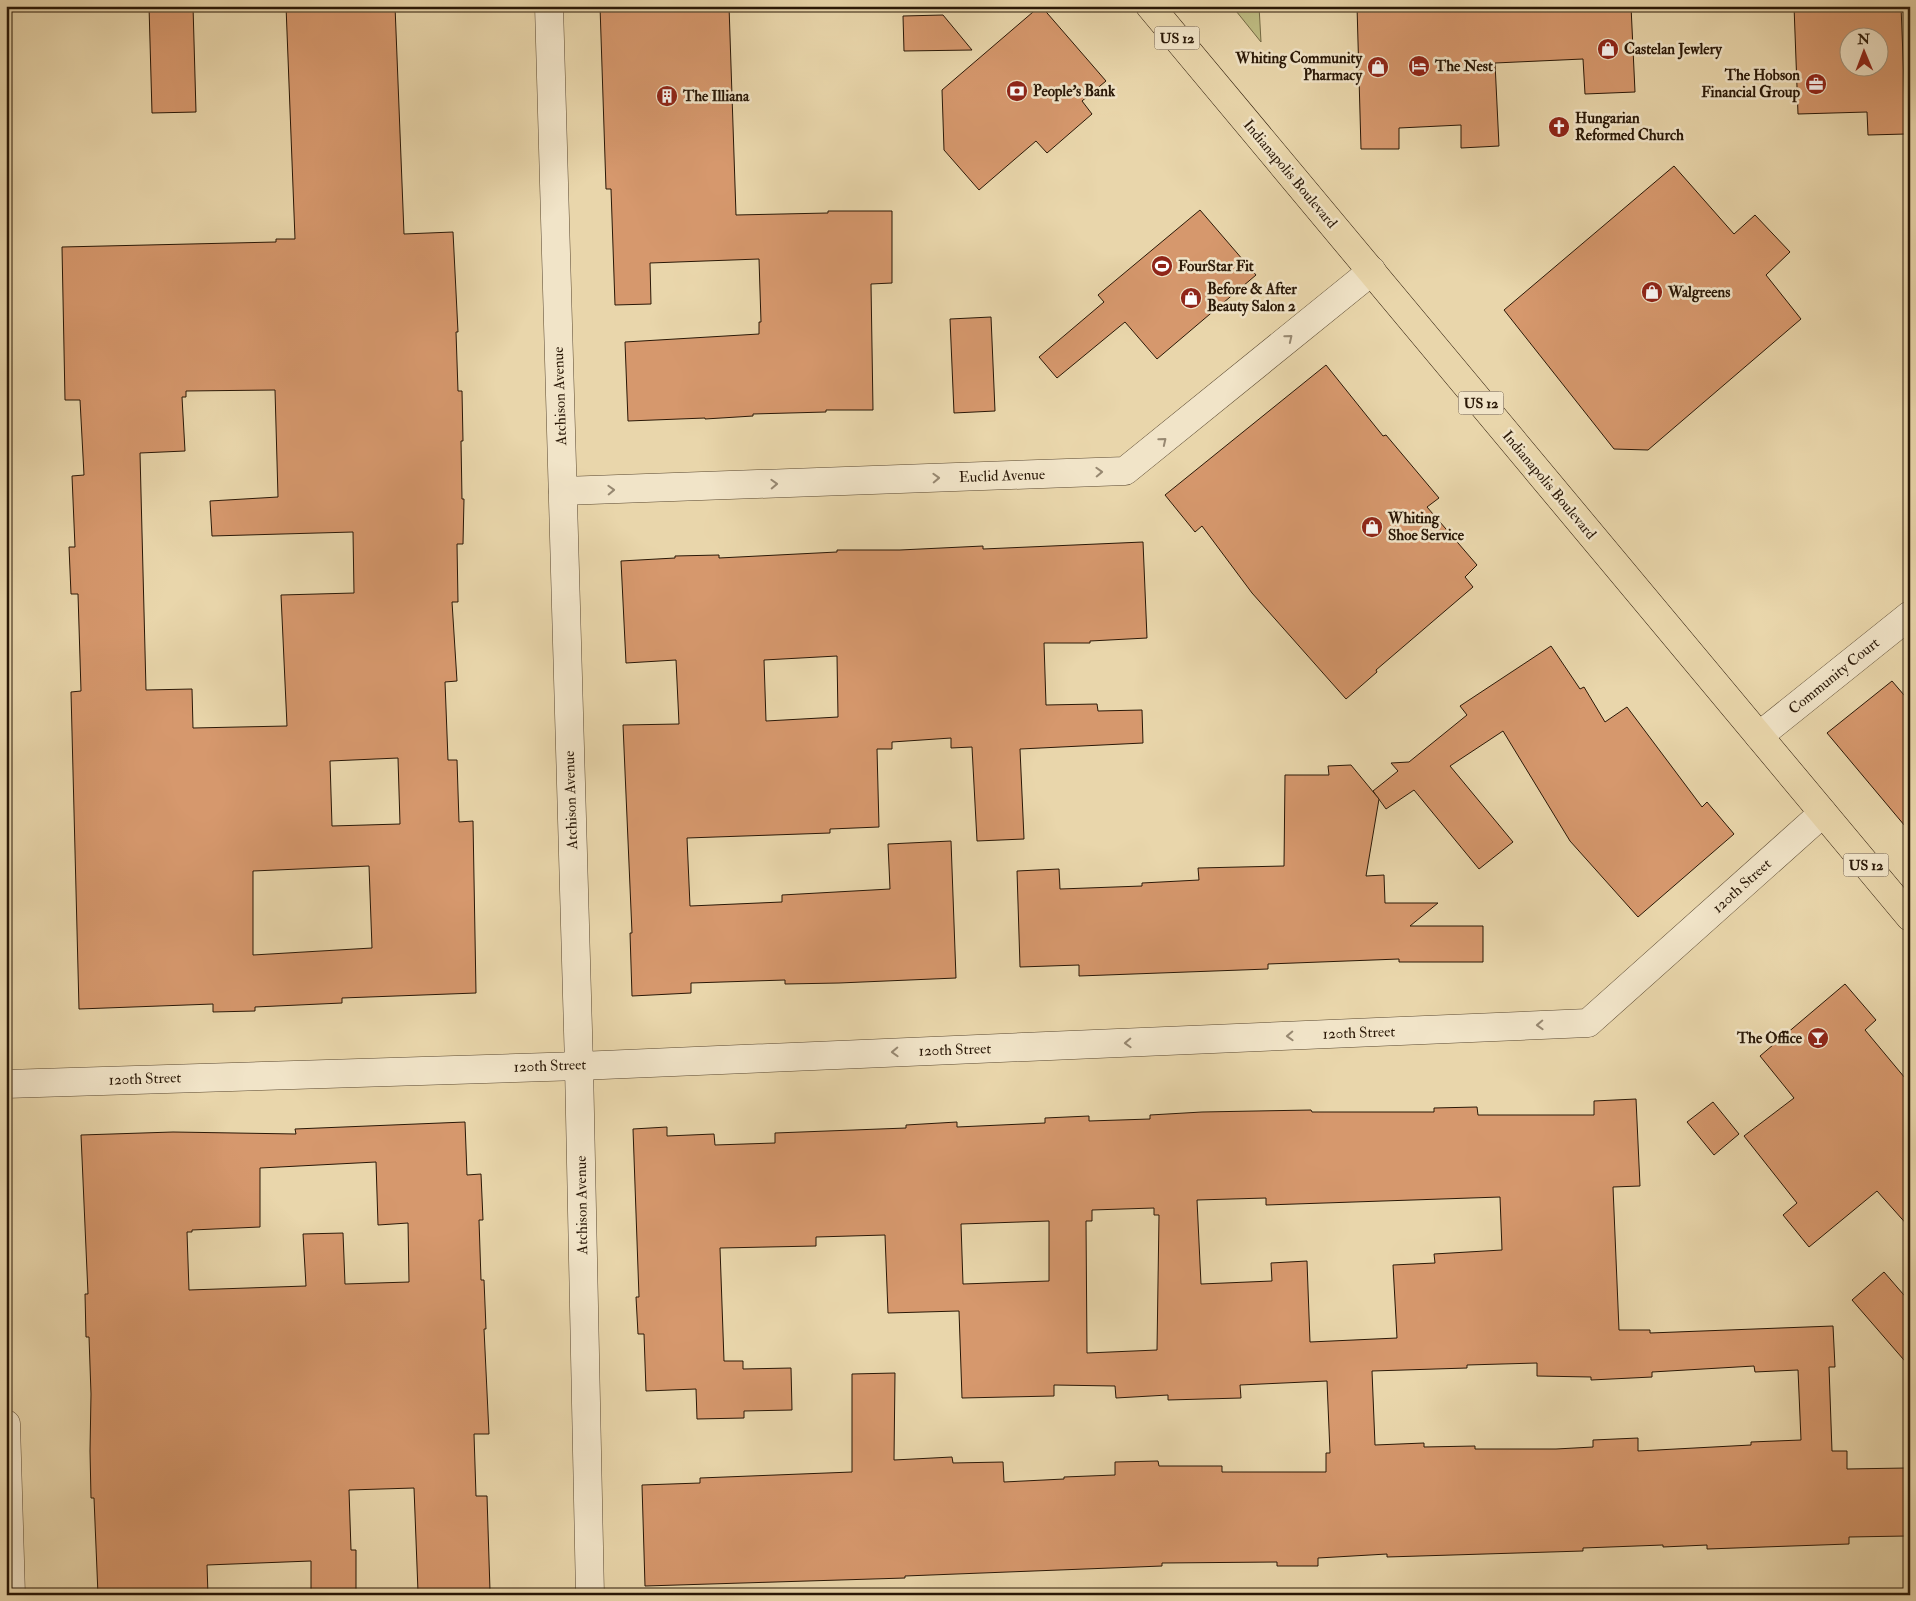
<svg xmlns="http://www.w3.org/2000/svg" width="1916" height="1601" viewBox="0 0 1916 1601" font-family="'IM FELL Double Pica',serif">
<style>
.green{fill:#bebc83;stroke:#746a45}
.building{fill:#d6986d;stroke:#2a1807;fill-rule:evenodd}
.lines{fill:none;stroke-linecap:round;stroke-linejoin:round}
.minor-casing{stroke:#5a4830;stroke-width:29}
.primary-casing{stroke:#2a1807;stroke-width:29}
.minor{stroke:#f1e4c8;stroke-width:28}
.primary{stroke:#e9d6ab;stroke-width:28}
.oneway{stroke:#978871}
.labels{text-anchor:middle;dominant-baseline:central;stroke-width:5;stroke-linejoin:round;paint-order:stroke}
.shield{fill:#f1e4c8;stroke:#665541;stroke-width:1}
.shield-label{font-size:14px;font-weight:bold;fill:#2a1807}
.poi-label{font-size:15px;font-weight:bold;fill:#2a1807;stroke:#f1e4c8;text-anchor:start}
.street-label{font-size:15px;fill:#2a1807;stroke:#f1e4c8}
</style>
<rect width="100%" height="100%" fill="#e9d6ab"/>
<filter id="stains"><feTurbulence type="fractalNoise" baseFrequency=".004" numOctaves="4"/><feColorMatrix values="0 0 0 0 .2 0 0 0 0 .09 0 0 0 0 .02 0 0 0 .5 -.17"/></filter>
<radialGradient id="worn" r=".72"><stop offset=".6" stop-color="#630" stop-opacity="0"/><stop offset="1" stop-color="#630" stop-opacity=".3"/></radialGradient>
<path class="green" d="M1232 6H1259L1261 42Z"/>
<g class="building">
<path d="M149 6H193L196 112 152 113Z"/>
<path d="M286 6H395L404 234 453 232 458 332H456L458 391H462L463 441H461L462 499H464L463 544H457L458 602H452L457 681 445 682 448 760H457L459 822 473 821 476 993 342 998V1003L255 1007V1011L213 1012V1004L79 1009 71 692 81 691 78 594H71L69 547H75L72 476 84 475 80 400H65L62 247 276 242V239H295ZM275 390 278 497 210 501 212 536 353 532 354 593 281 595 287 726 193 728 192 689 146 690 140 453 185 451 182 397H186V391ZM398 758 400 824 332 826 330 761ZM369 866 372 948 253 955V871Z"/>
<path d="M600 6H729L736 215 828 213V211H892V283L871 284 873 410H826V412L753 414V416L705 419V418L628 421 625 342 759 334V322H761L759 259 650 263 651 304 615 305 611 189H606Z"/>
<path d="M1040 6H1041L1106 81 1082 101 1092 114 1047 153 1036 141 979 190 944 150 942 90Z"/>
<path d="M1357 6H1631L1635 92 1585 94 1583 59 1495 63 1499 146 1461 148V125L1399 128V149H1361Z"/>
<path d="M1794 6H1901L1906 134 1868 135 1867 112 1798 114ZM1848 38H1878V68H1848Z"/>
<path d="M943 15 972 50 904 51 903 16Z"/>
<path d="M1674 166 1734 234 1755 215 1790 252 1766 275 1801 319 1648 450 1614 449 1504 310Z"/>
<path d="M1200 210 1256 275 1157 359 1125 322 1057 378 1039 357 1104 302 1098 295Z"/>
<path d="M991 317 995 411 954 413 950 319Z"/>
<path d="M1326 365 1383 436 1386 435 1439 498 1427 507 1477 565 1465 577 1473 587 1376 670 1377 672 1346 699 1252 593 1202 526 1195 532 1165 495Z"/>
<path d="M1143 542 1147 638 1090 641V643H1044L1046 705 1097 704 1098 711 1142 710 1143 743 1020 749 1024 839 977 841 972 747 951 748V738L892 742V749H877L879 827 830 829V833L687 838 690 906 782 902V895L890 889 888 844 951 841 956 978 839 983 785 984V980L691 983V993L632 996 630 933H632L623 725 679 724 676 660 626 663 621 561 675 558V556L719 555V558L837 552V550H900L983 546V549ZM837 656 838 717 766 721 764 660Z"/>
<path d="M1551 646 1580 689 1584 687 1605 722 1627 707 1702 807 1707 802 1734 834 1638 917 1570 841 1503 731 1450 766 1513 842 1479 869 1414 790 1386 809 1373 791 1398 771 1391 763 1409 762 1467 715 1460 706Z"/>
<path d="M1892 681 1910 702V832L1827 733Z"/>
<path d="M1351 765 1379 799 1366 876 1384 875 1385 903H1438L1410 926H1483V962H1399V959L1268 964V969L1079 976V965L1020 967 1017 871 1059 869 1060 889 1142 886V883L1199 880 1198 868 1284 866 1285 775H1329L1328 766Z"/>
<path d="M1845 984 1876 1020 1865 1030 1910 1084V1228L1877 1191 1809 1247 1783 1215 1797 1203 1744 1136 1794 1098 1760 1056Z"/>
<path d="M1636 1099 1640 1186 1613 1187 1619 1330H1650V1333L1833 1326 1835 1367H1829L1832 1451H1847V1469L1906 1468 1907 1536 1849 1537V1544L1707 1549V1545L1663 1547V1545L1583 1548V1551L1387 1557V1554L1318 1558V1566H1277V1562L1162 1563V1566L905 1576V1578L645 1586 642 1485 700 1483V1478L852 1472V1374L895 1373 894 1460 952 1457 953 1463 1003 1462 1004 1482 1064 1479V1477L1115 1475V1462L1158 1461 1159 1466H1222V1472H1326V1453H1330L1327 1381 1240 1385 1241 1398 1168 1400V1395L1116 1398 1115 1386 1054 1385V1396L962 1398 959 1311 888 1313 885 1235 816 1237V1246L720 1248 724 1361H743V1369L791 1368 792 1410 744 1411V1418L697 1419 696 1389 646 1391 644 1334H638L636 1297H639L633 1129 667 1127V1136L714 1134 715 1145 775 1143V1133L906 1128V1125L957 1122V1127L1045 1123V1118L1089 1116V1121L1150 1119V1115L1202 1112 1311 1110 1312 1112H1434V1108L1477 1107 1478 1115H1594V1101ZM1500 1197 1502 1250 1434 1254 1435 1263 1393 1265 1397 1338 1310 1342 1307 1261 1271 1263 1272 1281 1201 1284 1197 1200 1266 1198V1205ZM1154 1208V1215H1159L1157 1350 1087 1353 1086 1221H1092V1210ZM1049 1221V1281L963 1284 961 1224ZM1537 1363V1376L1591 1377V1380L1652 1377V1372L1754 1366 1755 1372 1798 1370 1801 1440 1751 1442V1445L1638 1451V1438L1593 1440V1447L1556 1449H1475V1446L1424 1447V1443L1375 1445 1372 1371 1467 1368V1365Z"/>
<path d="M1713 1102 1739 1134 1714 1155 1687 1122Z"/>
<path d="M465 1122 467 1175 481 1174 483 1220H479L481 1280H484L486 1329H484L489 1434H474L476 1496H487L490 1591 418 1592 414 1488 349 1490 351 1550H356V1595H311V1561L207 1565 208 1595H98L94 1498H91L90 1451 91 1394 89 1337H86L85 1294H88L81 1135 173 1132 296 1134 295 1129ZM376 1162 378 1225 408 1223 409 1282 345 1284 343 1233 303 1234 306 1286 189 1290 187 1232H192V1230L260 1227V1168Z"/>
<path d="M1884 1272 1910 1302V1367L1852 1300Z"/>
</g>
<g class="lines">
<g class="minor-casing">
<g id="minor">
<path d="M549 6 579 1066 590 1595"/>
<path d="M563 491 1125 471 1372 271"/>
<path d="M1759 736 1910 615"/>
<path d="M6 1084 579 1066 1588 1023 1823 813"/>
<path d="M6 1424 11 1595"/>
</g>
</g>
<g class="primary-casing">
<path id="primary" d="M1150 6 1910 917"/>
</g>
<use href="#minor" class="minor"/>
<use href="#primary" class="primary"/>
</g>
<defs><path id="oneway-chevron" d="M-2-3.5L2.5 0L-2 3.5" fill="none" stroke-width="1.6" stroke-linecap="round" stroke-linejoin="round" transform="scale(1.25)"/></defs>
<g class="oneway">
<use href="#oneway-chevron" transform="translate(1289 338) rotate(-39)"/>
<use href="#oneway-chevron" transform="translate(1163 441) rotate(-39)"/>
<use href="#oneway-chevron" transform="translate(1099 472) rotate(-2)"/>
<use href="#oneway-chevron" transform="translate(936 478) rotate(-2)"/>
<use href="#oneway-chevron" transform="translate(774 484) rotate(-2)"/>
<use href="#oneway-chevron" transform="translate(611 490) rotate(-2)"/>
<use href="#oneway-chevron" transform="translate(1540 1025) rotate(178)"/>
<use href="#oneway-chevron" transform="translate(1290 1036) rotate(178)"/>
<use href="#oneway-chevron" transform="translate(1128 1043) rotate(178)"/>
<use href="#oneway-chevron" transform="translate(895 1052) rotate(178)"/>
</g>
<defs>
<g id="shop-disc" transform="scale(1.125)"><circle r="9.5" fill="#8f2418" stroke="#f1e4c8"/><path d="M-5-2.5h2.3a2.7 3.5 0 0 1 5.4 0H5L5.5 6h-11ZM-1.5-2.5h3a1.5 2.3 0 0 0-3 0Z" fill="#fff"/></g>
<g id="hotel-disc" transform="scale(1.125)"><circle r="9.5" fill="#8f2418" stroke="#f1e4c8"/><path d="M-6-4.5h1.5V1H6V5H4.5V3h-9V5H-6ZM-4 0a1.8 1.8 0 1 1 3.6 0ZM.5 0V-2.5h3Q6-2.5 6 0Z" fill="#fff"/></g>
<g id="office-disc" transform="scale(1.125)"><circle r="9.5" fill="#8f2418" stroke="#f1e4c8"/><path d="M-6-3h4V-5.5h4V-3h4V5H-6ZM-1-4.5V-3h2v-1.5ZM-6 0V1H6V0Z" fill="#fff"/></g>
<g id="bank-disc" transform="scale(1.125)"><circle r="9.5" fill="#8f2418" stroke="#f1e4c8"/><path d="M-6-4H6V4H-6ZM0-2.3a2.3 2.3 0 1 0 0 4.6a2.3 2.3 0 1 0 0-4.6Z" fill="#fff"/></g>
<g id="building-disc" transform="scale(1.125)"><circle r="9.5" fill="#8f2418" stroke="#f1e4c8"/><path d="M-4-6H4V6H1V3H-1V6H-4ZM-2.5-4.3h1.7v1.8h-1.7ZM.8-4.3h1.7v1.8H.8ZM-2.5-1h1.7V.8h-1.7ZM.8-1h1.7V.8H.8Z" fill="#fff"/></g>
<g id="church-disc" transform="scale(1.125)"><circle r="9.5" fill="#8f2418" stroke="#f1e4c8"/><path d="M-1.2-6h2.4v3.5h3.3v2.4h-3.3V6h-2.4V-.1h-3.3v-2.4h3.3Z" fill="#fff"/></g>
<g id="stadium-disc" transform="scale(1.125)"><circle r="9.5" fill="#8f2418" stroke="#f1e4c8"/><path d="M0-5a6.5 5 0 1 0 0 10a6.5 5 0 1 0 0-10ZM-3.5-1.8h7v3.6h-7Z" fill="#fff"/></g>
<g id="bar-disc" transform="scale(1.125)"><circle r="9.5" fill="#8f2418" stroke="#f1e4c8"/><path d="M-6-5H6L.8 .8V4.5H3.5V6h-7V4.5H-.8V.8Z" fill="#fff"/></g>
</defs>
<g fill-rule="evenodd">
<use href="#shop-disc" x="1608" y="49"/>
<use href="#hotel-disc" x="1419" y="66"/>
<use href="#shop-disc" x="1378" y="67"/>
<use href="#office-disc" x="1816" y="84"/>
<use href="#bank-disc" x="1017" y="91"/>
<use href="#building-disc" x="667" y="96"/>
<use href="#church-disc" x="1559" y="127"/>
<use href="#stadium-disc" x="1162" y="266"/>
<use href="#shop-disc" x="1652" y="292"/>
<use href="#shop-disc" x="1191" y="298"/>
<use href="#shop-disc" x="1372" y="527"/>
<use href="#bar-disc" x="1818" y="1038"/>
</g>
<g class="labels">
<g class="shield">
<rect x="1154.5" y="26.5" width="45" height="23" rx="4"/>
<rect x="1458.5" y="391.5" width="45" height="23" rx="4"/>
<rect x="1843.5" y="853.5" width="45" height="23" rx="4"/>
</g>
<g class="shield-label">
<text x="1177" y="38">US 12</text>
<text x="1481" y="403">US 12</text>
<text x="1866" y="865">US 12</text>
</g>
<g class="poi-label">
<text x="1624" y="49">Castelan Jewlery</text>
<text x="1362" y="58" text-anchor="end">Whiting Community<tspan x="1362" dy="17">Pharmacy</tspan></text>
<text x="1435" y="66">The Nest</text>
<text x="1800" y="75" text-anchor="end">The Hobson<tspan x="1800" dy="17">Financial Group</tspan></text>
<text x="1033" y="91">People's Bank</text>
<text x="683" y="96">The Illiana</text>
<text x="1575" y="118">Hungarian<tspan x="1575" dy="17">Reformed Church</tspan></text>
<text x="1178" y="266">FourStar Fit</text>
<text x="1207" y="289">Before &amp; After<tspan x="1207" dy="17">Beauty Salon 2</tspan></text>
<text x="1668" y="292">Walgreens</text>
<text x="1388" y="518">Whiting<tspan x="1388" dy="17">Shoe Service</tspan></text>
<text x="1802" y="1038" text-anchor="end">The Office</text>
</g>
<g class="street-label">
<text transform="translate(1290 174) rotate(50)">Indianapolis Boulevard</text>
<text transform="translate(560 396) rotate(-92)">Atchison Avenue</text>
<text transform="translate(1002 476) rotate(-2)">Euclid Avenue</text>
<text transform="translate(1549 485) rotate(50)">Indianapolis Boulevard</text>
<text transform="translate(1834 676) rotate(-39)">Community Court</text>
<text transform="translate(571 800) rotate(-92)">Atchison Avenue</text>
<text transform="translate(1742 886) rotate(-42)">120th Street</text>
<text transform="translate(1359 1033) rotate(-2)">120th Street</text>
<text transform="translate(955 1050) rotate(-2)">120th Street</text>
<text transform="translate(550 1066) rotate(-2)">120th Street</text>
<text transform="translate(145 1079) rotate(-2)">120th Street</text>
<text transform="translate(582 1205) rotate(-91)">Atchison Avenue</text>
</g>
</g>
<rect width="1916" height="1601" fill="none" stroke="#e9d6ab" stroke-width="25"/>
<rect x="8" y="8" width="1901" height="1586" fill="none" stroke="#2a1807" stroke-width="2.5"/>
<rect x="12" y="12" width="1891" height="1576" fill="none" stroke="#2a1807"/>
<g transform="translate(1864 52) rotate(359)"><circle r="24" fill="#f1e4c8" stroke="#a1927b"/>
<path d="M0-4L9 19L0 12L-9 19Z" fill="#8f2418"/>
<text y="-8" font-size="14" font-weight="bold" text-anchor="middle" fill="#2a1807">N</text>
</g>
<rect width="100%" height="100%" filter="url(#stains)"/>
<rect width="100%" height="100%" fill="url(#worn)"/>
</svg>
